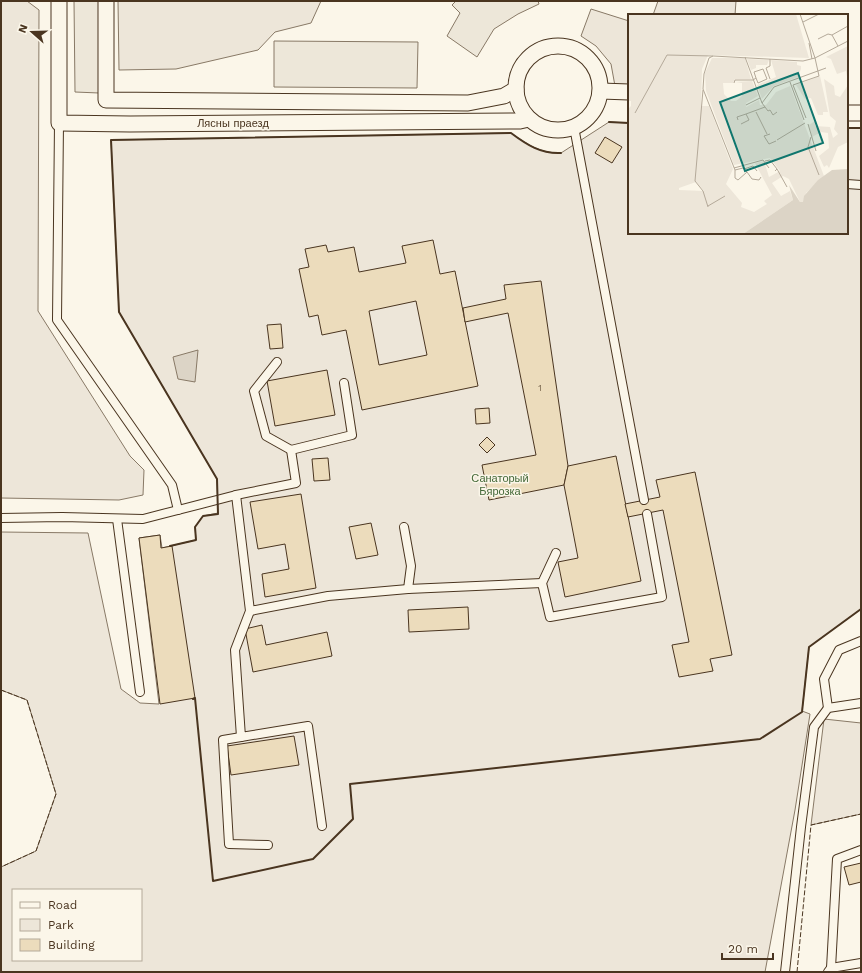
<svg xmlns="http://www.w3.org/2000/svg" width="862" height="973" viewBox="0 0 862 973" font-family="'Work Sans',sans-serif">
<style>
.green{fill:#ede6d9;stroke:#887966;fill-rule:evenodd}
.parking{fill:#ede7d9;stroke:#887966}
.water{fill:#dcd4c6;stroke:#887966}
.building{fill:#ecdcbc;stroke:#4a3520;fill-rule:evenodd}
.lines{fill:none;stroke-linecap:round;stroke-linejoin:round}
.service-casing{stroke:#4a3520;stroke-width:10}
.minor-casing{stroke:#4a3520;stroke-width:17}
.service{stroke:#fbf6e9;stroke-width:8}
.minor{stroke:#fbf6e9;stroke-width:15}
.fence{stroke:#4a3520;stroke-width:1;stroke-dasharray:5 2;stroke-linecap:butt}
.wall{stroke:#4a3520;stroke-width:2}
.labels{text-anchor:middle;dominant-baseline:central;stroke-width:3;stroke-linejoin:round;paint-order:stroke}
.number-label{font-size:9px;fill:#725f47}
.street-label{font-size:11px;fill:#4a3520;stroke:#fbf6e9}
.park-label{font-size:11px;fill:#436837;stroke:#fbf6e9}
.inset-road{fill:none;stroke:#b4a999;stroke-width:1}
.view{fill:#0f766e;fill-opacity:0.15;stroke:#0f766e;stroke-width:2}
.inset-edge{fill:none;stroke:#4a3520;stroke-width:2}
</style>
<rect width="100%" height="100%" fill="#fbf6e9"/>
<g class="green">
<path d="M1 1H27L39 10 38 311 130 456 144 470 143 495 119 500 1 498Z"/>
<path d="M118 1H321L311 23 275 32 258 50 176 69 119 70Z"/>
<path d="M658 1H736L735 15H653Z"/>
<path d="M591 9 629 21V87L615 86 611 64 596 46 581 36Z"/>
<path d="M609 122 629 123V233H847V128H861V609L809 647 802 711 810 714 795 810 765 972H1V867L36 851 56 794 27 700 1 690V532L88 533 121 689 140 703 159 704 139 538 160 535 162 548 196 540 195 527 203 516 218 513 217 479 119 312 111 140 511 133C527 144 541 154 561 153ZM13 890H141V960H13Z"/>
<path d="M824 719 861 723V814L811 825Z"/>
</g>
<g class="parking">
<path d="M74 1H99V93L75 92Z"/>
<path d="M456 1H538L539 4 518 14 494 29 477 57 447 36 460 13 452 5Z"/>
<path d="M274 41 418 42 417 88 274 87Z"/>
</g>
<path class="water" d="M198 350 195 382 178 379 173 357Z"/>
<g class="building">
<path d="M605 137 622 147 612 163 595 153Z"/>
<path d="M433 240 440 274 455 271 478 386 362 410 346 330 322 335 318 315 309 317 299 269 309 267 305 249 326 245 328 252 354 247 359 272 406 263 402 246ZM416 301 427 355 379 365 369 311Z"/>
<path d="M541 281 568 466 564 485 489 500 482 465 536 455 508 313 465 322 463 308 506 299 504 285Z"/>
<path d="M281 324 283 348 270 349 267 325Z"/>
<path d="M327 370 335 415 275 426 267 381Z"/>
<path d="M489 408 490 423 476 424 475 409Z"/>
<path d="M487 437 495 445 487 453 479 445Z"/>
<path d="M616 456 641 581 565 597 558 562 578 558 564 485 568 466Z"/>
<path d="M328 458 330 480 314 481 312 459Z"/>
<path d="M695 472 732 655 710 659 713 671 679 677 672 645 689 642 663 510 628 517 625 504 660 497 656 480Z"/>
<path d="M301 494 316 588 265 597 262 574 289 569 285 544 258 549 250 502Z"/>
<path d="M371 523 378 555 356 559 349 527Z"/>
<path d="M160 535 161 548 172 546 195 698 160 704 139 538Z"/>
<path d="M468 607 469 629 409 632 408 610Z"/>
<path d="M262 625 266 645 327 632 332 656 253 672 245 629Z"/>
<path d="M294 736 299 765 231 775 227 746Z"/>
<path d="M861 863V882L849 885 844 867Z"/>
</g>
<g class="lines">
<g class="service-casing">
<g id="service">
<path d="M574 127 644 500"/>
<path d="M847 184 861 185"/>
<path d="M277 362 254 391 266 436 291 450"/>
<path d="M236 495 250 611 235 650 241 737 308 726 322 826"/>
<path d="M178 510 236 495 296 483 291 450 352 435 344 383"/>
<path d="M1 518 62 517 143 519 178 510 172 485 57 320 59 123"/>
<path d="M117 519 140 692"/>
<path d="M404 527 411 566 408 589"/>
<path d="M556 553 542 583 550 617 662 597 647 514"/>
<path d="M250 611 328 596 408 589 542 583"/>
<path d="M828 708 824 679 839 650 861 641"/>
<path d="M241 737 223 740 229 844 268 845"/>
<path d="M831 968 837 859 861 850"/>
<path d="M785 972 801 827 814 727 828 708 861 703"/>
<path d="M828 972 831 968 861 963"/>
</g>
</g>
<g class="minor-casing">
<g id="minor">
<path d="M59 1V123L130 124 520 121 529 119"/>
<path d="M106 1V100L468 103 504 96 516 89"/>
<circle cx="558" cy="88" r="42"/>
<path d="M601 91 629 92"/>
<path d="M847 113H861"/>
</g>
</g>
<use href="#service" class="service"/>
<use href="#minor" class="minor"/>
<g class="fence">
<path d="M656 1H658"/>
<path d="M1 690 27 700 56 794 36 851 1 867"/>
<path d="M797 972 811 825 861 814"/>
</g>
<g class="wall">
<path d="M609 122 629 123"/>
<path d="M847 128H861"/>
<path d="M170 546 196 540 195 527 203 516 218 514 217 479 119 312 111 140 511 133C527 145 541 154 561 153"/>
<path d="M193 699 195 698 213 881 313 859 353 819 350 784 760 739 802 712 809 647 861 609"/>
</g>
</g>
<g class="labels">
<g class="number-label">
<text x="540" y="388">1</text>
</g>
<g class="street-label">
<text x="233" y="123">Лясны праезд</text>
</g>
<g class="park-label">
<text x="500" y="478">Санаторый<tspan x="500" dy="13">Бярозка</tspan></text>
</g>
</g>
<g transform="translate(628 14)">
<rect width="220" height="220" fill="#fbf6e9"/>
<path d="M0 0H168L181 44 80 41 74 55 73 92H81L105 155 98 170 114 189 113 193 126 198 139 190 136 187 144 181 127 149 136 147 141 163 152 157 142 144 106 151 78 77 77 59 84 44H117L123 65H107L105 69H95L96 80 103 87H108L114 82V69L107 68 124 67 130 82 118 89V93L131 86 132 91H138L148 78 162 72 196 162 178 179 176 188H172L161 165 155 162 144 169 153 182 162 177 165 186 115 220H0V95L3 92V87H0ZM68 168 76 177 51 176V174ZM220 32V68L218 57 209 60 203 45 198 43ZM119 45 141 46 139 51H128V54L123 56ZM143 46 169 48V51L173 52V55L170 63 146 72 134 85 129 71 148 63ZM192 62 200 98H195V101H190L183 84 177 85 168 71ZM196 65 206 72 207 81 212 83 220 71V128L210 133 201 154 199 151 196 153 191 142 201 134 200 119 193 118 184 123 181 111 187 107V112L202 113 205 124 210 120 206 115 208 107 202 102Z" fill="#ede6d9" fill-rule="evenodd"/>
<path d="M220 155V220H115L165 186 161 171 172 188H175L176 182 190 166 204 156Z" fill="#dcd4c6"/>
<path class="inset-road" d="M172 0 187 44 220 27M175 8 191 0M204 21 220 12M190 25 200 20 204 21 210 32M181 29 184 45M117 43 134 89 146 73 198 54M142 45V52L138 54 142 65M125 66 128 64 126 58 135 55 139 65 130 69 128 64M162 68 176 106M106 69 107 66H125M75 76 67 167 75 177 80 193M134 89 140 97 142 96 145 101 149 98M118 91 132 84M128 98 139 120M7 99 39 41 85 42M110 106 109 103 118 100M113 110 121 106 118 100 137 93M180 110 188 137M142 120 136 122 141 130 148 127M183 123 180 133 191 161M149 126 177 109M137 147 142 146 149 155 147 157M106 154 135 146 141 154M116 155 125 152 129 157M149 155 159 173M107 156 115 154 119 158 110 166 107 164V156L75 75 76 60 81 44 85 42 175 47 187 44 191 62 165 71 178 104M119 158 124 165 131 166 133 163M80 192 97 182"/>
<path class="view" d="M170 59 195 129 117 157 92 88Z"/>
<rect width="220" height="220" class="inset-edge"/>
</g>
<rect width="862" height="973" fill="none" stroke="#4a3520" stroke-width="4"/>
<rect x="12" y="889" width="130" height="72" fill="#fbf6e9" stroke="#b4a999"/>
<rect x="20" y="902" width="20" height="6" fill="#fbf6e9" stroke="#b4a999"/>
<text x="48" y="909" font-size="12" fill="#4a3520">Road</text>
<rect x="20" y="919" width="20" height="12" fill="#ede6d9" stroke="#b4a999"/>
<text x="48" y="929" font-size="12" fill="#4a3520">Park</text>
<rect x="20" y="939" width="20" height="12" fill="#ecdcbc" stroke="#b4a999"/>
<text x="48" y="949" font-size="12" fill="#4a3520">Building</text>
<g transform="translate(32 32) rotate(290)" stroke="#fbf6e9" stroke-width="3" paint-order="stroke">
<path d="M0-3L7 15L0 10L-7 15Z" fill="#4a3520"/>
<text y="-6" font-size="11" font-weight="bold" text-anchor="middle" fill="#4a3520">N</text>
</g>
<path d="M722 953v6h51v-6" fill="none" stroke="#4a3520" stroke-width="2"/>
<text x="728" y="953" font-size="12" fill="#4a3520" stroke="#fbf6e9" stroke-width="3" paint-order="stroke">20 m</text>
</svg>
